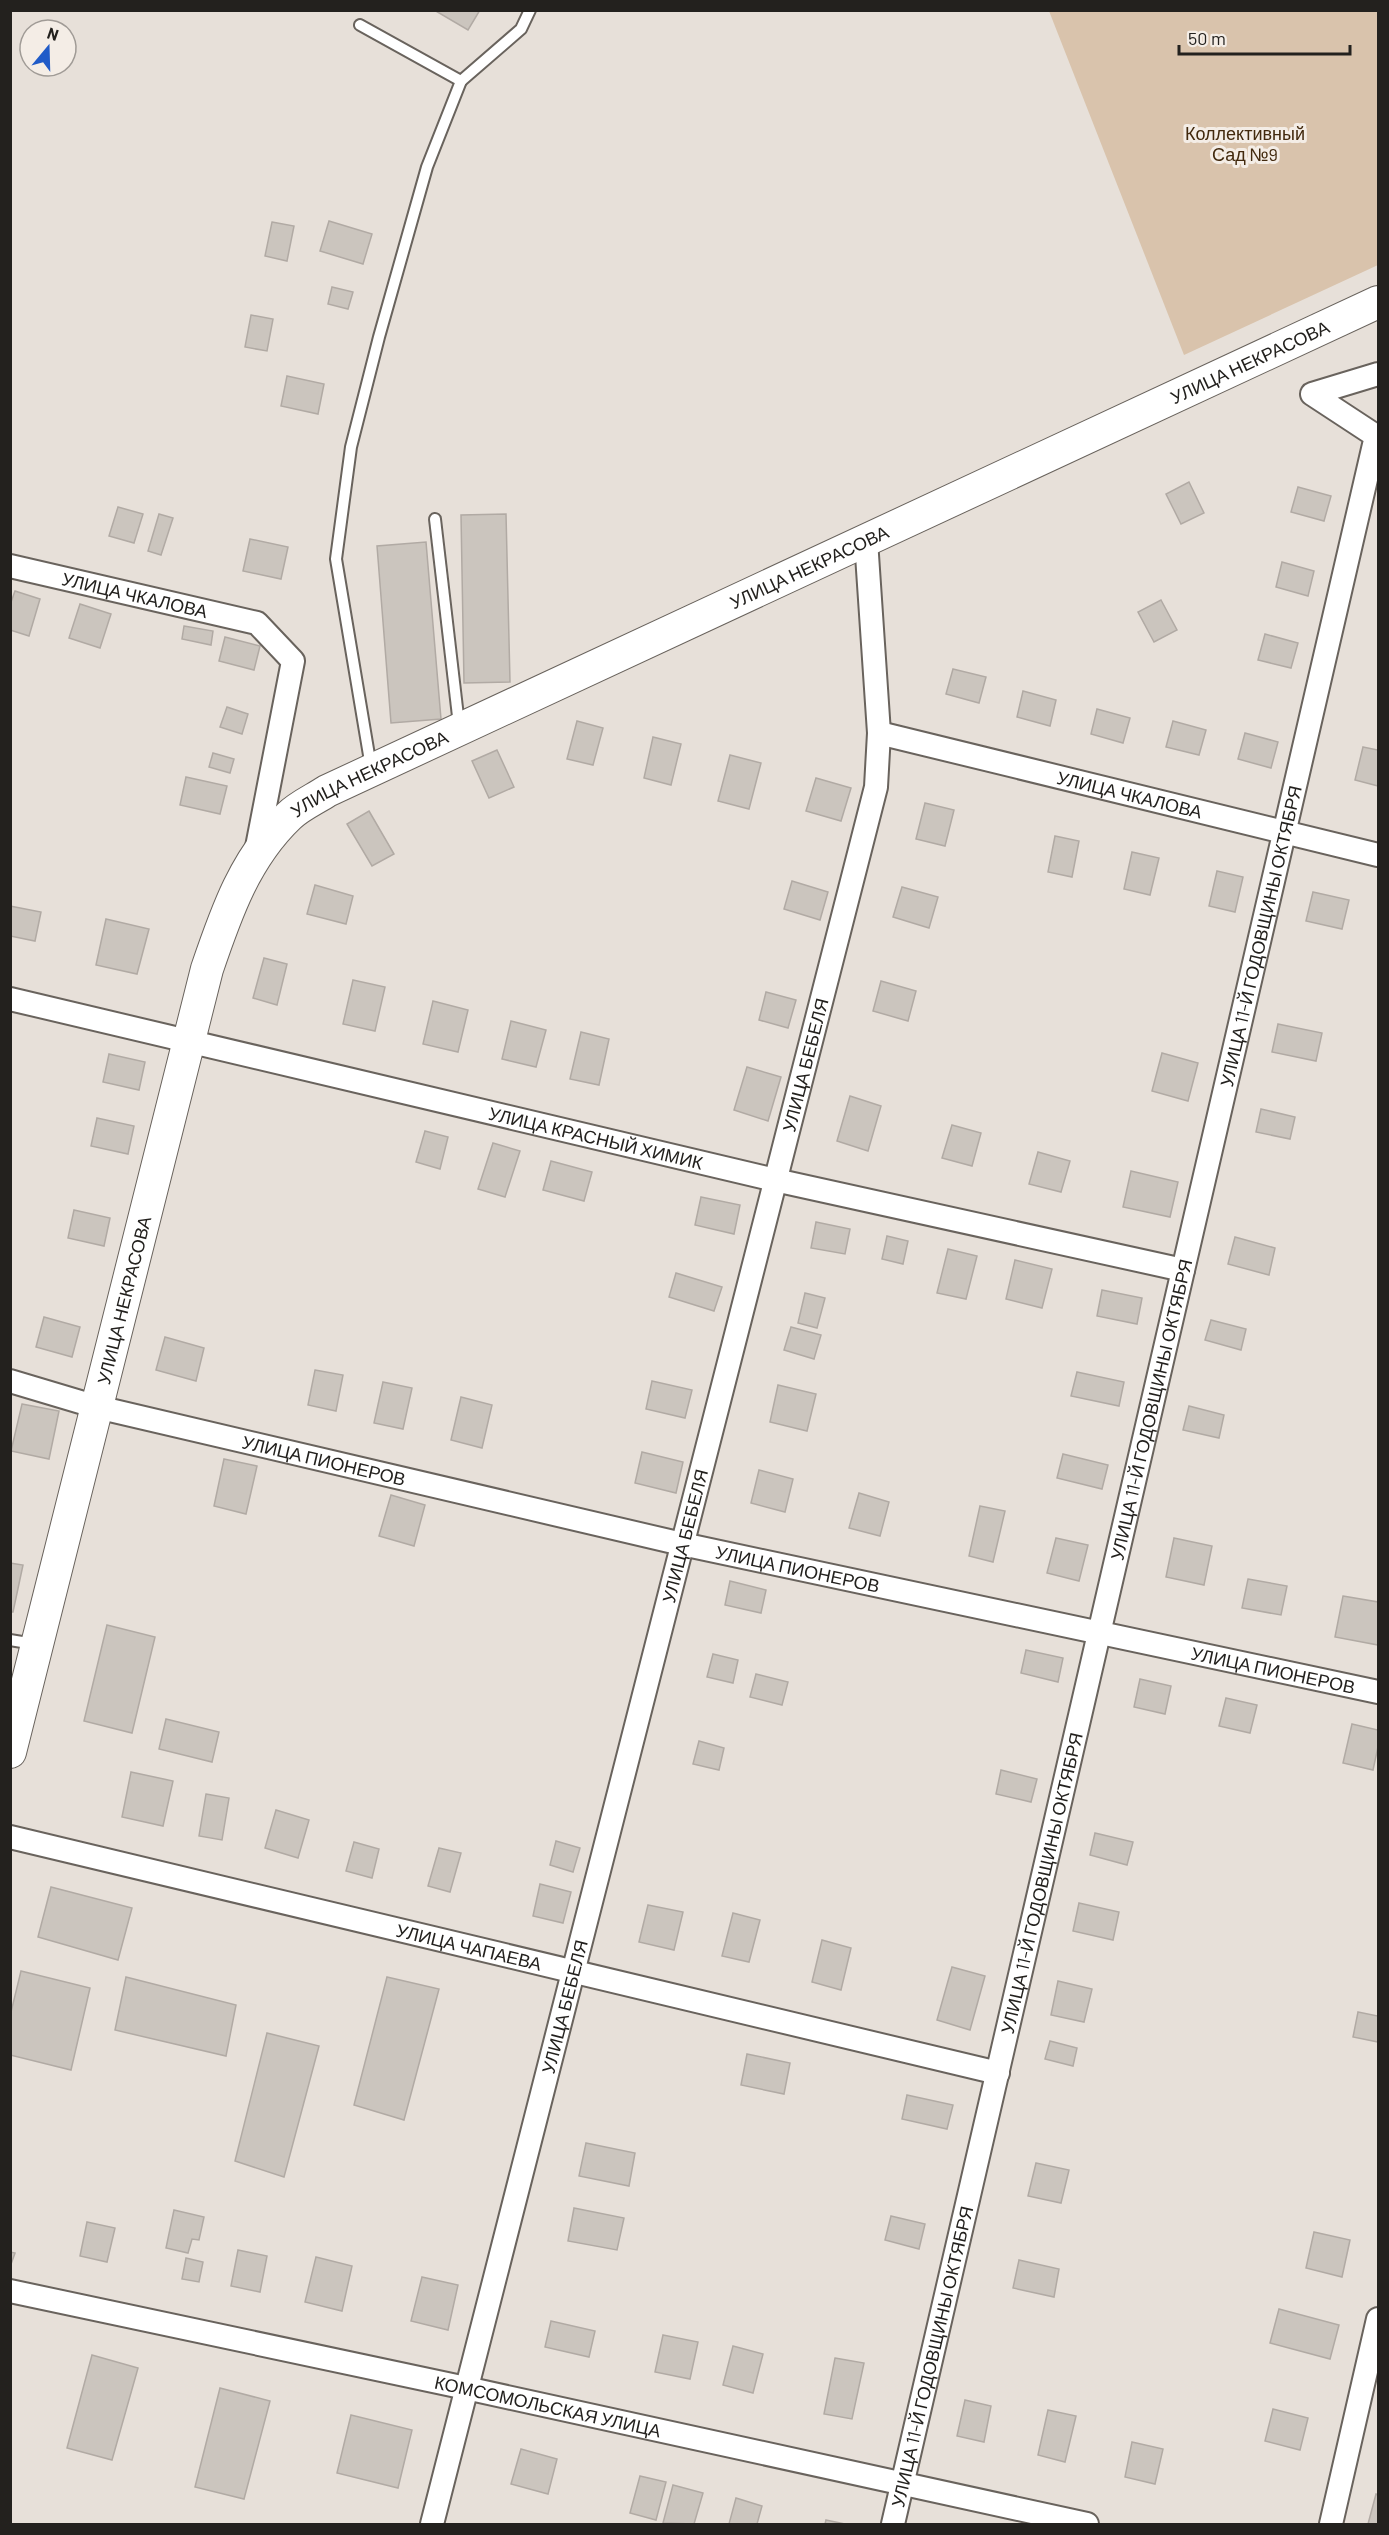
<svg xmlns="http://www.w3.org/2000/svg" width="1389" height="2535" viewBox="0 0 1389 2535" font-family="Barlow,sans-serif">
<style>
.green{fill:#d9c3ac}
.building{fill:#cbc5be;stroke:#b1aaa4;stroke-width:1.5}
.lines{fill:none;stroke-linecap:round;stroke-linejoin:round}
.lane-casing{stroke:#69635d;stroke-width:14}
.street-casing{stroke:#69635d;stroke-width:26}
.secondary-casing{stroke:#69635d;stroke-width:34}
.lane{stroke:#fff;stroke-width:10}
.street{stroke:#fff;stroke-width:22}
.secondary{stroke:#fff;stroke-width:32}
.labels{text-anchor:middle;dominant-baseline:central;stroke-width:6;stroke-linejoin:round;paint-order:stroke}
.park-label{font-size:18px;fill:#42290d;stroke:#f4ede6}
.street-label{font-size:18px;fill:#23211e;stroke:#f4ede6}
</style>
<rect width="100%" height="100%" fill="#e7e0d9"/>
<path class="green" d="M1049 11H1378V265L1184 355Z"/>
<g class="building">
<path d="M434 10H480L468 30Z"/>
<path d="M329 221 372 234 363 264 320 251Z"/>
<path d="M272 222 294 226 287 261 265 256Z"/>
<path d="M332 287 353 292 348 309 328 304Z"/>
<path d="M251 315 273 319 267 351 245 347Z"/>
<path d="M287 376 324 384 318 414 281 406Z"/>
<path d="M1189 482 1204 513 1181 524 1166 494Z"/>
<path d="M1298 487 1331 496 1324 521 1291 512Z"/>
<path d="M118 507 143 514 134 543 109 536Z"/>
<path d="M159 514 173 518 161 555 148 551Z"/>
<path d="M506 514 510 682 464 683 461 515Z"/>
<path d="M250 539 288 547 281 579 243 571Z"/>
<path d="M426 542 441 719 391 723 377 546Z"/>
<path d="M1282 562 1314 571 1308 596 1276 587Z"/>
<path d="M15 591 40 599 29 636 10 630V605Z"/>
<path d="M1161 600 1177 630 1154 642 1138 612Z"/>
<path d="M80 604 111 614 100 648 69 638Z"/>
<path d="M184 626 213 631 211 645 182 639Z"/>
<path d="M1265 634 1298 643 1291 668 1258 660Z"/>
<path d="M225 637 260 646 254 670 219 661Z"/>
<path d="M953 669 986 677 979 703 946 694Z"/>
<path d="M1023 691 1056 700 1050 726 1017 717Z"/>
<path d="M227 707 248 714 242 734 220 727Z"/>
<path d="M1097 709 1130 718 1123 743 1091 734Z"/>
<path d="M577 721 603 728 593 765 567 759Z"/>
<path d="M1173 721 1206 730 1199 755 1166 747Z"/>
<path d="M1245 733 1278 742 1271 768 1238 759Z"/>
<path d="M653 737 681 744 671 785 644 778Z"/>
<path d="M1363 747 1378 750V786L1355 780Z"/>
<path d="M497 750 514 787 489 798 472 761Z"/>
<path d="M213 753 234 759 230 773 209 767Z"/>
<path d="M730 755 761 763 749 809 718 801Z"/>
<path d="M186 777 227 786 220 814 180 805Z"/>
<path d="M816 778 851 788 841 821 806 811Z"/>
<path d="M925 803 954 810 945 846 916 839Z"/>
<path d="M369 811 394 854 372 866 347 824Z"/>
<path d="M1055 836 1079 841 1072 877 1048 872Z"/>
<path d="M1132 852 1159 858 1150 895 1124 889Z"/>
<path d="M1217 871 1243 877 1235 912 1209 906Z"/>
<path d="M792 881 828 892 820 920 784 909Z"/>
<path d="M315 885 353 896 346 924 307 914Z"/>
<path d="M902 887 938 897 929 928 893 917Z"/>
<path d="M1313 892 1349 900 1342 929 1306 921Z"/>
<path d="M10 906 41 912 35 941 10 936Z"/>
<path d="M106 919 149 929 137 974 96 965Z"/>
<path d="M264 958 287 964 277 1005 253 998Z"/>
<path d="M353 980 385 987 375 1031 343 1024Z"/>
<path d="M881 981 916 991 908 1021 873 1011Z"/>
<path d="M766 992 796 1000 788 1028 759 1020Z"/>
<path d="M433 1001 468 1010 458 1052 423 1044Z"/>
<path d="M511 1021 546 1030 536 1067 502 1059Z"/>
<path d="M1278 1024 1322 1033 1316 1061 1272 1052Z"/>
<path d="M581 1032 609 1039 599 1085 570 1079Z"/>
<path d="M1162 1053 1198 1063 1188 1101 1152 1091Z"/>
<path d="M109 1054 145 1062 139 1090 103 1082Z"/>
<path d="M747 1067 781 1077 768 1121 734 1110Z"/>
<path d="M850 1096 881 1106 868 1151 837 1141Z"/>
<path d="M1261 1109 1295 1117 1290 1139 1256 1132Z"/>
<path d="M97 1118 134 1126 128 1154 91 1146Z"/>
<path d="M952 1125 981 1133 972 1166 942 1158Z"/>
<path d="M425 1131 448 1137 440 1169 416 1162Z"/>
<path d="M493 1143 520 1151 505 1197 478 1189Z"/>
<path d="M1038 1152 1070 1161 1061 1192 1029 1184Z"/>
<path d="M551 1161 592 1172 584 1201 543 1190Z"/>
<path d="M1131 1171 1178 1182 1170 1217 1123 1207Z"/>
<path d="M701 1197 740 1205 734 1234 695 1225Z"/>
<path d="M74 1210 110 1218 104 1246 68 1238Z"/>
<path d="M816 1222 850 1229 845 1254 811 1248Z"/>
<path d="M887 1236 908 1241 903 1264 882 1259Z"/>
<path d="M1235 1237 1275 1248 1269 1275 1228 1264Z"/>
<path d="M948 1249 977 1256 966 1299 937 1293Z"/>
<path d="M1015 1260 1052 1269 1042 1308 1006 1299Z"/>
<path d="M676 1273 722 1287 714 1311 669 1297Z"/>
<path d="M1102 1290 1142 1298 1137 1324 1097 1316Z"/>
<path d="M805 1293 825 1298 817 1328 798 1323Z"/>
<path d="M44 1317 80 1327 72 1357 36 1347Z"/>
<path d="M1211 1320 1246 1329 1241 1350 1205 1340Z"/>
<path d="M791 1327 821 1335 814 1359 784 1350Z"/>
<path d="M165 1337 204 1348 196 1381 156 1370Z"/>
<path d="M315 1370 343 1375 336 1411 308 1405Z"/>
<path d="M1077 1372 1124 1382 1119 1406 1071 1396Z"/>
<path d="M652 1381 692 1390 685 1418 646 1409Z"/>
<path d="M383 1382 412 1388 403 1429 374 1423Z"/>
<path d="M778 1385 816 1394 807 1431 770 1422Z"/>
<path d="M461 1397 492 1405 482 1448 451 1440Z"/>
<path d="M22 1404 59 1411 49 1459 11 1451Z"/>
<path d="M1189 1406 1224 1415 1219 1438 1183 1430Z"/>
<path d="M642 1452 683 1462 676 1493 635 1483Z"/>
<path d="M1063 1454 1108 1465 1102 1489 1057 1478Z"/>
<path d="M224 1459 257 1466 246 1514 214 1506Z"/>
<path d="M759 1470 793 1479 785 1512 751 1503Z"/>
<path d="M859 1493 889 1502 880 1536 849 1528Z"/>
<path d="M391 1495 425 1505 414 1546 379 1536Z"/>
<path d="M980 1506 1005 1511 993 1562 969 1556Z"/>
<path d="M1056 1538 1088 1545 1079 1581 1047 1573Z"/>
<path d="M1174 1538 1212 1546 1204 1585 1166 1577Z"/>
<path d="M10 1563 23 1565 13 1612H10Z"/>
<path d="M1248 1579 1287 1586 1281 1615 1242 1608Z"/>
<path d="M730 1581 766 1590 761 1613 725 1605Z"/>
<path d="M1343 1596 1378 1602V1645L1335 1637Z"/>
<path d="M107 1625 155 1637 132 1733 84 1721Z"/>
<path d="M1026 1650 1063 1658 1058 1682 1021 1673Z"/>
<path d="M713 1654 738 1660 733 1683 707 1677Z"/>
<path d="M756 1674 788 1682 782 1705 750 1697Z"/>
<path d="M1140 1679 1171 1686 1165 1714 1134 1707Z"/>
<path d="M1226 1698 1257 1705 1250 1733 1219 1726Z"/>
<path d="M166 1719 219 1732 212 1762 159 1749Z"/>
<path d="M1352 1724 1378 1730V1747L1373 1770 1343 1763Z"/>
<path d="M699 1741 724 1748 719 1770 693 1764Z"/>
<path d="M1001 1770 1037 1779 1031 1802 996 1794Z"/>
<path d="M131 1772 173 1781 163 1826 122 1817Z"/>
<path d="M206 1794 229 1798 222 1840 199 1836Z"/>
<path d="M276 1810 309 1820 298 1858 265 1848Z"/>
<path d="M1095 1833 1133 1842 1127 1865 1090 1855Z"/>
<path d="M556 1841 580 1848 573 1872 550 1865Z"/>
<path d="M354 1842 379 1849 372 1878 346 1871Z"/>
<path d="M439 1848 461 1853 450 1892 428 1886Z"/>
<path d="M540 1884 571 1892 563 1923 533 1916Z"/>
<path d="M51 1887 132 1908 118 1960 38 1937Z"/>
<path d="M1079 1903 1119 1912 1113 1940 1073 1931Z"/>
<path d="M648 1905 683 1912 674 1950 639 1942Z"/>
<path d="M733 1913 760 1920 749 1962 722 1956Z"/>
<path d="M822 1940 851 1948 841 1990 812 1982Z"/>
<path d="M952 1967 985 1976 970 2030 937 2020Z"/>
<path d="M21 1971 90 1988 71 2070 10 2055V2016Z"/>
<path d="M126 1977 236 2005 226 2056 115 2030Z"/>
<path d="M387 1977 439 1989 404 2120 354 2105Z"/>
<path d="M1058 1981 1092 1989 1084 2022 1051 2015Z"/>
<path d="M1358 2012 1378 2016V2042L1353 2037Z"/>
<path d="M267 2033 319 2046 284 2177 235 2161Z"/>
<path d="M1050 2041 1077 2048 1073 2066 1045 2059Z"/>
<path d="M747 2054 790 2063 784 2094 741 2085Z"/>
<path d="M907 2095 953 2105 947 2129 902 2119Z"/>
<path d="M586 2143 635 2153 629 2186 579 2176Z"/>
<path d="M1036 2163 1069 2170 1061 2203 1028 2196Z"/>
<path d="M574 2208 624 2218 617 2250 568 2241Z"/>
<path d="M174 2210 204 2217 199 2240 192 2239 188 2253 166 2248Z"/>
<path d="M891 2216 925 2224 919 2249 885 2240Z"/>
<path d="M87 2222 115 2228 107 2262 80 2256Z"/>
<path d="M1314 2232 1350 2240 1342 2277 1306 2268Z"/>
<path d="M238 2250 267 2256 260 2292 231 2286Z"/>
<path d="M10 2252 15 2253 10 2267Z"/>
<path d="M316 2257 352 2266 342 2311 305 2302Z"/>
<path d="M186 2258 203 2262 199 2282 182 2279Z"/>
<path d="M1019 2260 1059 2269 1054 2297 1013 2288Z"/>
<path d="M422 2277 458 2285 448 2330 411 2321Z"/>
<path d="M1279 2309 1339 2325 1330 2359 1270 2343Z"/>
<path d="M551 2321 595 2331 589 2357 545 2347Z"/>
<path d="M663 2335 698 2342 690 2379 655 2372Z"/>
<path d="M733 2346 763 2354 753 2393 723 2385Z"/>
<path d="M92 2355 138 2368 112 2460 67 2448Z"/>
<path d="M835 2358 864 2363 852 2419 824 2414Z"/>
<path d="M220 2388 270 2401 244 2499 195 2487Z"/>
<path d="M965 2400 991 2406 984 2442 957 2436Z"/>
<path d="M1273 2409 1308 2418 1300 2450 1265 2441Z"/>
<path d="M1048 2410 1076 2416 1065 2462 1038 2455Z"/>
<path d="M351 2415 412 2430 398 2488 337 2473Z"/>
<path d="M1132 2442 1163 2449 1155 2484 1125 2477Z"/>
<path d="M521 2449 557 2459 548 2494 511 2484Z"/>
<path d="M640 2476 666 2482 656 2520 630 2513Z"/>
<path d="M673 2485 703 2493 694 2524 663 2523Z"/>
<path d="M1376 2494 1378 2495V2524H1368Z"/>
<path d="M736 2498 762 2506 757 2524H729Z"/>
<path d="M826 2520 845 2524H825Z"/>
</g>
<g class="lines">
<g class="lane-casing">
<g id="lane">
<path d="M360 25 461 81 427 167 379 337 351 447 336 559 371 767"/>
<path d="M461 81 521 29 530 10"/>
<path d="M435 519 459 725"/>
<path d="M10 1640 34 1644"/>
</g>
</g>
<g class="street-casing">
<g id="street">
<path id="s1" d="M10 566 257 623 293 661 256 852"/>
<path id="s2" d="M879 733 1378 855"/>
<path id="s3" d="M10 999 775 1180 1183 1270"/>
<path id="s4" d="M10 1381 97 1407 682 1544 1378 1692"/>
<path id="s5" d="M10 1837 998 2073"/>
<path id="s6" d="M10 2291 466 2388 1087 2524"/>
<path id="s7" d="M432 2524 876 787 879 733 866 540"/>
<path id="s8" d="M893 2524 1376 436 1312 394 1378 374"/>
<path d="M1331 2524 1378 2319"/>
</g>
</g>
<g class="secondary-casing">
<g id="secondary">
<path id="s9" d="M10 1752 207 969C226 913 245 858 289 816 299 806 315 799 327 791L1378 302"/>
</g>
</g>
<use href="#lane" class="lane"/>
<use href="#street" class="street"/>
<use href="#secondary" class="secondary"/>
</g>
<g class="labels">
<g class="park-label">
<text x="1245" y="133">Коллективный<tspan x="1245" dy="21">Сад №9</tspan></text>
</g>
<g class="street-label">
<text stroke="none"><textPath href="#s9" startOffset="2046">УЛИЦА НЕКРАСОВА</textPath></text>
<text stroke="none"><textPath href="#s9" startOffset="1560">УЛИЦА НЕКРАСОВА</textPath></text>
<text stroke="none"><textPath href="#s1" startOffset="128">УЛИЦА ЧКАЛОВА</textPath></text>
<text stroke="none"><textPath href="#s9" startOffset="1074">УЛИЦА НЕКРАСОВА</textPath></text>
<text stroke="none"><textPath href="#s2" startOffset="258">УЛИЦА ЧКАЛОВА</textPath></text>
<text stroke="none"><textPath href="#s8" startOffset="1630">УЛИЦА 11-Й ГОДОВЩИНЫ ОКТЯБРЯ</textPath></text>
<text stroke="none"><textPath href="#s7" startOffset="1506">УЛИЦА БЕБЕЛЯ</textPath></text>
<text stroke="none"><textPath href="#s3" startOffset="602">УЛИЦА КРАСНЫЙ ХИМИК</textPath></text>
<text stroke="none"><textPath href="#s9" startOffset="466">УЛИЦА НЕКРАСОВА</textPath></text>
<text stroke="none"><textPath href="#s8" startOffset="1144">УЛИЦА 11-Й ГОДОВЩИНЫ ОКТЯБРЯ</textPath></text>
<text stroke="none"><textPath href="#s4" startOffset="324">УЛИЦА ПИОНЕРОВ</textPath></text>
<text stroke="none"><textPath href="#s7" startOffset="1020">УЛИЦА БЕБЕЛЯ</textPath></text>
<text stroke="none"><textPath href="#s4" startOffset="810">УЛИЦА ПИОНЕРОВ</textPath></text>
<text stroke="none"><textPath href="#s4" startOffset="1296">УЛИЦА ПИОНЕРОВ</textPath></text>
<text stroke="none"><textPath href="#s8" startOffset="658">УЛИЦА 11-Й ГОДОВЩИНЫ ОКТЯБРЯ</textPath></text>
<text stroke="none"><textPath href="#s5" startOffset="472">УЛИЦА ЧАПАЕВА</textPath></text>
<text stroke="none"><textPath href="#s7" startOffset="534">УЛИЦА БЕБЕЛЯ</textPath></text>
<text stroke="none"><textPath href="#s8" startOffset="172">УЛИЦА 11-Й ГОДОВЩИНЫ ОКТЯБРЯ</textPath></text>
<text stroke="none"><textPath href="#s6" startOffset="550">КОМСОМОЛЬСКАЯ УЛИЦА</textPath></text>
</g>
</g>
<rect width="1389" height="2535" fill="none" stroke="#23211e" stroke-width="24"/>
<g transform="translate(48 48) rotate(19)"><circle r="28" fill="#f4ede6" stroke="#a09b96" stroke-width="1.5"/>
<path d="M0-4.5L10 22L0 15L-10 22Z" fill="#205bc8"/>
<text y="-9" font-size="16" font-weight="bold" text-anchor="middle" fill="#23211e">N</text>
</g>
<path d="M1179 45v9h171v-9" fill="none" stroke="#23211e" stroke-width="3"/>
<text x="1188" y="45" font-size="18" fill="#23211e" stroke="#f4ede6" stroke-width="4.5" paint-order="stroke">50 m</text>
</svg>
